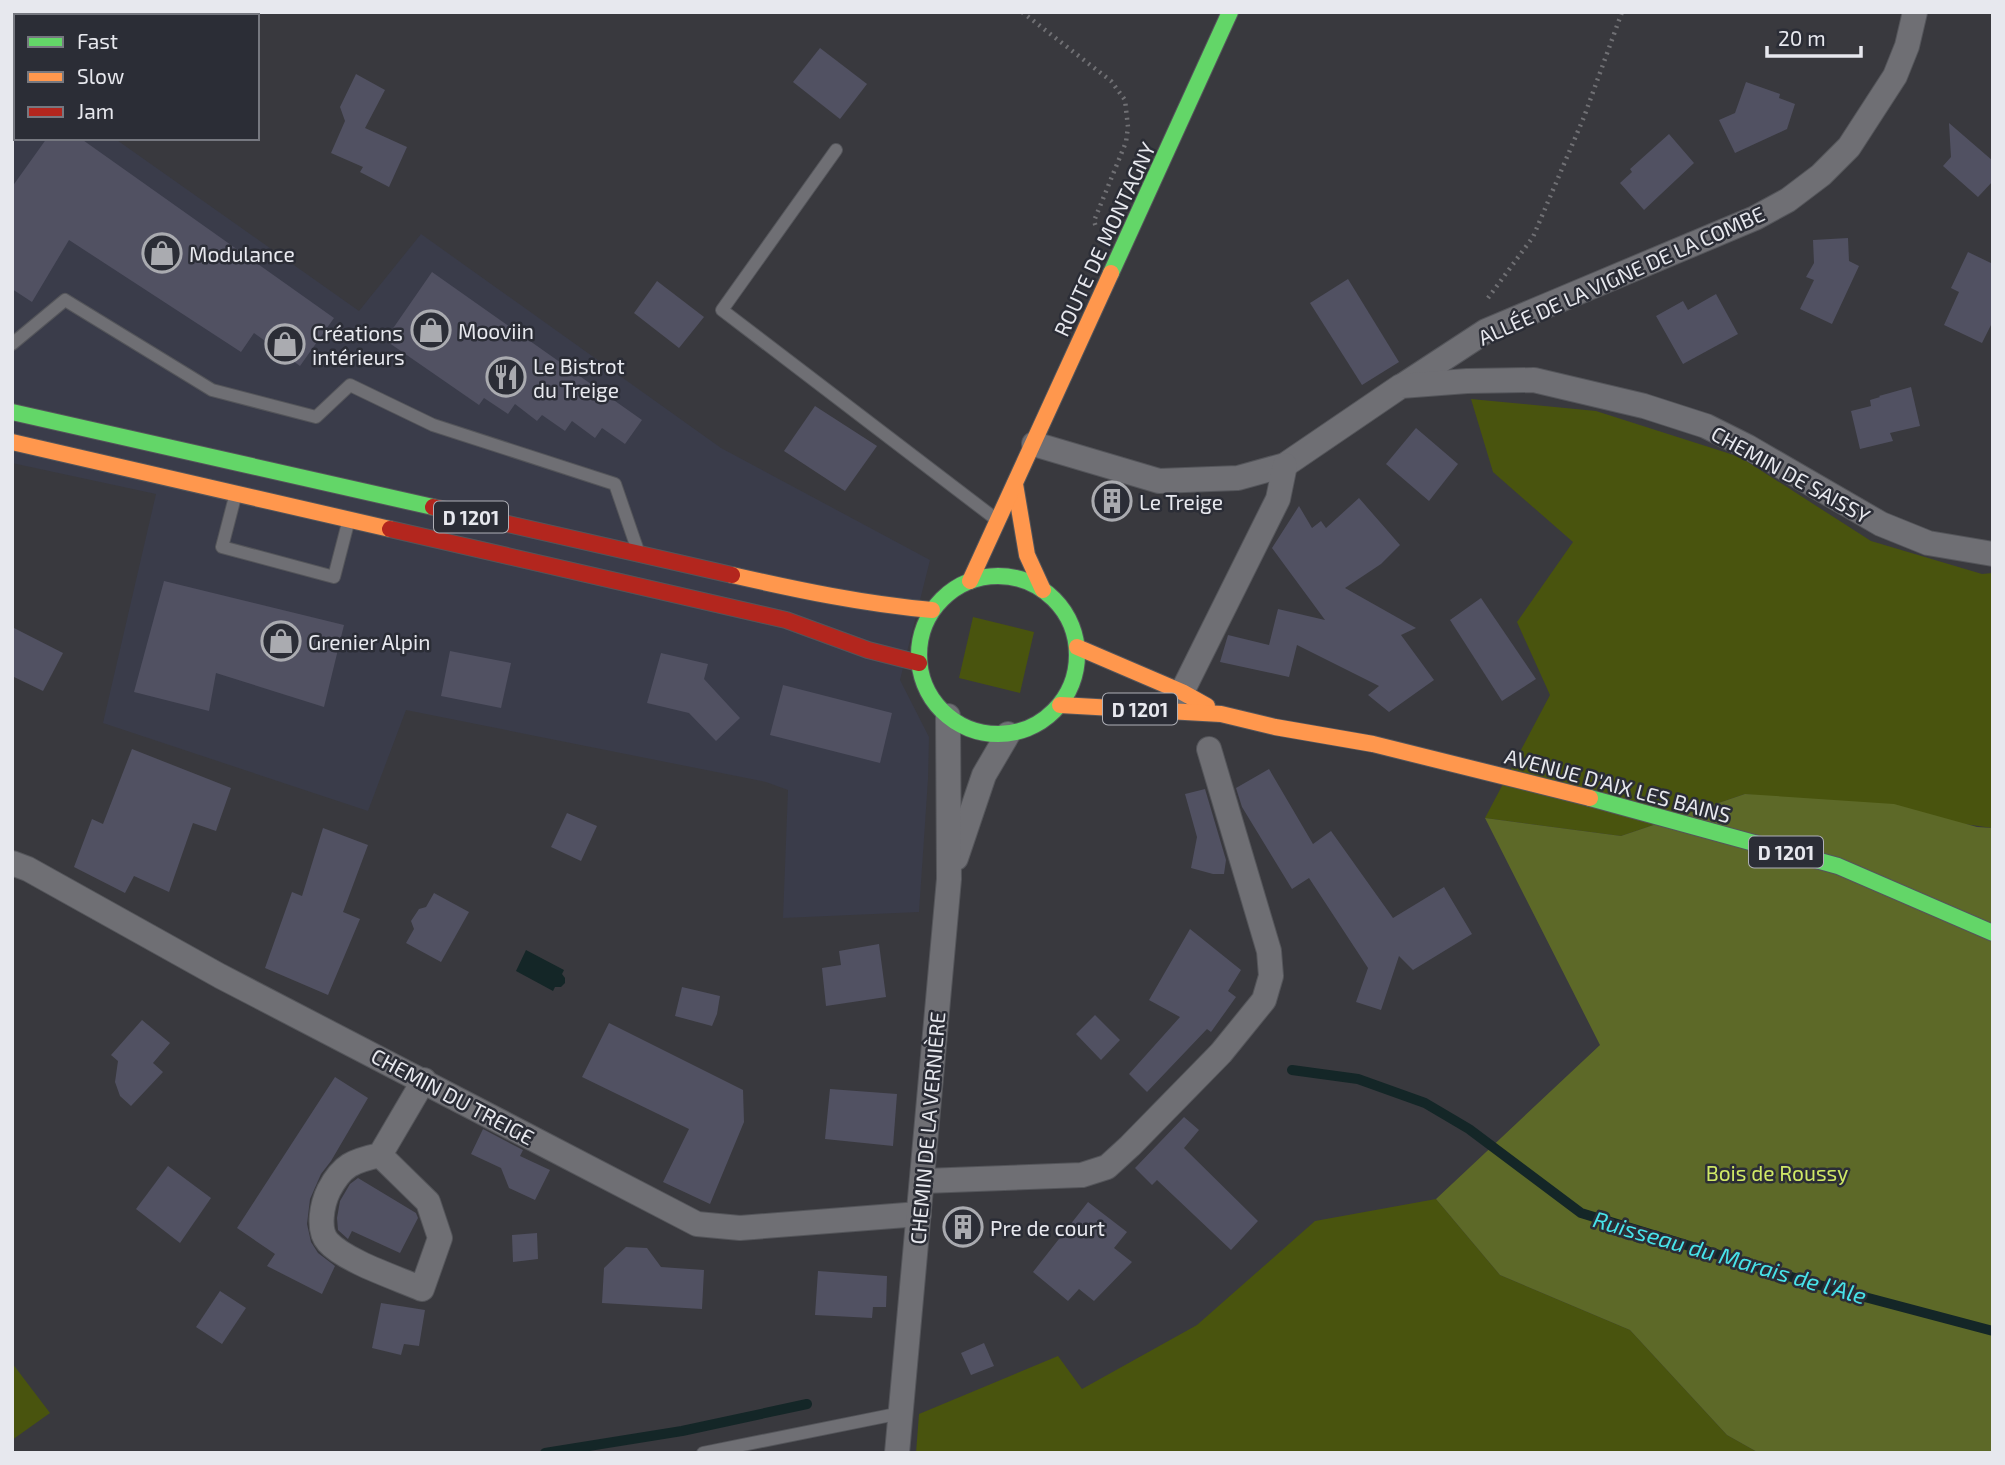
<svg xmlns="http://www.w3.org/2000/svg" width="2005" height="1465" viewBox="0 0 2005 1465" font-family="'Exo 2',sans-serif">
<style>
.built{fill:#3a3c4a}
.green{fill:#49540e}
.forest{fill:#5d6928}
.water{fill:#142627}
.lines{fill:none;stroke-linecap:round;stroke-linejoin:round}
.stream{stroke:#142627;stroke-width:10}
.building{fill:#515162}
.lane-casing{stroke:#54555a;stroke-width:14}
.street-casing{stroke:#54555a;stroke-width:26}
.fast-casing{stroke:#54555a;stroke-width:18}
.slow-casing{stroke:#54555a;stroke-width:18}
.jam-casing{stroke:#54555a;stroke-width:18}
.path{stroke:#707074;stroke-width:4.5;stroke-dasharray:2 5;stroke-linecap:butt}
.lane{stroke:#6f6f74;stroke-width:12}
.street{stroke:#6f6f74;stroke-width:24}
.fast{stroke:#63d668;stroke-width:16}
.slow{stroke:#ff974d;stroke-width:16}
.jam{stroke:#b3261e;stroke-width:16}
.labels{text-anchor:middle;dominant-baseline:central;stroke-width:5;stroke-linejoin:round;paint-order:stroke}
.shield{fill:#2b2d36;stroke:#afb0b7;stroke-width:2}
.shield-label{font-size:19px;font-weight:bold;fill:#e7e8ee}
.street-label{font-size:21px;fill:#e7e8ee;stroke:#2b2d36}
.poi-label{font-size:21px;fill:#e7e8ee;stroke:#2b2d36;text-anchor:start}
.park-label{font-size:21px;fill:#d0e967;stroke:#2b2d36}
.water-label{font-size:23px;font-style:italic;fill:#48e3ea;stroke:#2b2d36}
</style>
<rect width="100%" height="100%" fill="#39393e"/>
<path class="built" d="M12 66 16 68V138H114L359 311 421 234 721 448 930 560 900 680 929 737 928 779 919 912 783 918 788 790 766 782 406 710 368 811 103 723 156 494 12 463Z"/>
<g class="green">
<path d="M1471 399 1596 411 1740 457 1871 541 1982 574 1993 573V828L1745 794 1621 836 1485 818 1550 695 1517 622 1573 542 1493 472Z"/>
<path d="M973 617 1034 632 1020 693 959 678Z"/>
<path d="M1436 1199 1500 1275 1630 1330 1727 1435 1759 1453H916L919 1414 1058 1356 1082 1389 1197 1325 1315 1221Z"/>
<path d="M12 1363 50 1413 12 1440Z"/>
</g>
<path class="forest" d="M1745 794 1894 804 1977 827 1993 828V1453H1759L1727 1435 1630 1330 1500 1275 1436 1199 1600 1045 1485 818 1621 836Z"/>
<path class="water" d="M526 950 564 970 562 974 565 978V983L561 987H555L553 991 516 971Z"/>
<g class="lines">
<g class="stream">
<path d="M1292 1070 1358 1079 1425 1103 1469 1129 1581 1213 1808 1282 1993 1331"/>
<path d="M545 1453 682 1431 807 1404"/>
</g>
</g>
<g class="building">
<path d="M820 48 867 84 840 119 793 82Z"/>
<path d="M356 74 385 90 365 128 407 147 389 187 360 172 363 167 331 153 345 121 340 107Z"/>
<path d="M1746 82 1780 94 1779 98 1795 104 1787 129 1735 153 1719 120 1735 113Z"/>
<path d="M1949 123 1993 161V181L1978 197 1943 166 1951 157Z"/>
<path d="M1669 134 1694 163 1644 210 1620 183 1632 172 1630 169Z"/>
<path d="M47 138H80L334 318 300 366 254 333 241 352 69 240 32 302 12 289V187Z"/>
<path d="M1848 238 1849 261 1859 266 1832 324 1800 309 1814 280 1806 277 1814 263 1813 240Z"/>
<path d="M1968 252 1993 264V321L1982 343 1944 325 1959 292 1951 288Z"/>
<path d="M432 272 642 420 625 444 602 428 595 438 572 421 565 431 542 415 537 421 515 404 508 414 484 398 479 405 385 340Z"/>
<path d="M1348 279 1399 362 1362 385 1310 303Z"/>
<path d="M657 281 704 317 679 348 634 313Z"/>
<path d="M1716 294 1738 334 1683 364 1656 316 1683 301 1688 310Z"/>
<path d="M1911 387 1920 426 1890 433 1893 441 1860 449 1851 411 1871 406 1870 400 1880 397 1879 396Z"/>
<path d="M815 406 877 446 845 491 784 451Z"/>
<path d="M1416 428 1458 464 1429 501 1386 464Z"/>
<path d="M1359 498 1400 545 1381 564 1345 588 1416 628 1401 635 1434 680 1389 712 1368 695 1379 686 1297 645 1289 677 1220 662 1228 635 1269 645 1278 609 1325 620 1272 548 1299 506 1312 528 1321 521 1326 528Z"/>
<path d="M164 581 344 625 324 707 216 673 209 711 134 692Z"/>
<path d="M1481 598 1536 679 1502 701 1450 620Z"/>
<path d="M12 627 63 653 43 691 12 676Z"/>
<path d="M450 651 511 663 501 708 441 696Z"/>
<path d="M661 653 708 664 704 679 740 718 716 741 689 713 647 703Z"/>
<path d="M783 685 892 713 880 763 770 735Z"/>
<path d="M132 749 231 788 216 831 193 823 169 892 134 876 125 893 74 867 92 819 103 824Z"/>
<path d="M1269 769 1313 844 1331 831 1393 918 1444 887 1472 934 1413 970 1399 956 1381 1010 1356 1002 1368 968 1309 878 1292 889 1242 807 1236 788Z"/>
<path d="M1205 789 1226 860 1224 874H1213L1191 868 1197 837 1185 794Z"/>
<path d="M567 813 597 826 581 861 551 847Z"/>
<path d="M323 828 368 845 343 912 360 919 328 995 265 968 292 892 302 896Z"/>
<path d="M434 893 469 912 441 962 406 943 414 929 411 921 419 909 426 907Z"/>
<path d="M1190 929 1241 970 1228 991 1236 997 1211 1032 1207 1029 1147 1092 1129 1074 1180 1017 1149 1000Z"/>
<path d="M879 944 886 997 826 1006 822 968 841 965 839 951Z"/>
<path d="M682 987 720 996 717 1014 712 1026 675 1016Z"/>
<path d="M1095 1015 1120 1040 1101 1060 1076 1034Z"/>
<path d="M142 1020 170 1043 153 1063 163 1072 131 1106 120 1096 115 1082 118 1061 111 1055Z"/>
<path d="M609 1023 743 1090 744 1122 710 1204 663 1182 689 1129 582 1077Z"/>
<path d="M335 1077 368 1098 331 1161 321 1174 310 1199 307 1224 311 1242 318 1253 335 1266 322 1294 267 1266 275 1254 237 1228Z"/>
<path d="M830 1089 897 1094 893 1146 825 1139Z"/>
<path d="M1184 1117 1199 1130 1184 1148 1258 1221 1231 1250 1157 1180 1152 1185 1135 1168Z"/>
<path d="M483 1129 523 1150 520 1156 550 1170 535 1200 509 1188 501 1168 471 1154Z"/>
<path d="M168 1166 211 1198 180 1243 136 1209Z"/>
<path d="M358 1178 416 1213 418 1218 400 1253 352 1231 348 1239 338 1230 337 1218 340 1201 350 1184Z"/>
<path d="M1088 1202 1127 1232 1114 1248 1132 1262 1094 1301 1079 1289 1068 1301 1033 1272Z"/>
<path d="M537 1233 538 1259 513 1262 512 1235Z"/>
<path d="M626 1247 647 1248 661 1267 704 1270 702 1309 602 1303 604 1268Z"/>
<path d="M818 1271 887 1276 886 1307H873L872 1318 815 1315Z"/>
<path d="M220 1291 246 1308 222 1344 196 1327Z"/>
<path d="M381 1303 425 1310 419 1346 404 1344 401 1355 372 1348Z"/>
<path d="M984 1343 994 1366 971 1375 961 1353Z"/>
</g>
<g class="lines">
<g class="lane-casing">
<g id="lane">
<path d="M836 150 722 310 997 520"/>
<path d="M12 344 65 300 212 390 316 417 350 385 433 425 615 484 637 548"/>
<path d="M235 497 222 547 334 577 348 523"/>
<path d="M703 1453 901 1413"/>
</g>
</g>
<g class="street-casing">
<g id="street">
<path d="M1405 384 1486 331 1755 218 1788 200 1821 175 1849 147 1895 76 1907 46 1915 12"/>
<path d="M1034 444 1159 481 1238 478 1285 465 1401 386 1467 381 1534 380 1644 406 1706 426 1748 447 1881 524 1928 543 1993 554"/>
<path d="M1182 692 1278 499 1285 465"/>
<path d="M956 858 984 775 1008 734"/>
<path d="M12 863 28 869 220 976 697 1224 740 1228 919 1214"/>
<path d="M380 1155 428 1202 440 1238 422 1289C397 1278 345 1261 328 1242 317 1230 322 1204 329 1190 342 1165 353 1161 380 1155L424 1080"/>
<path d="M924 1181 1082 1175 1107 1167 1130 1146 1221 1053 1264 1000 1271 976 1269 951 1209 749"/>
<path d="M897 1453 949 879 948 716"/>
</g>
</g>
<g class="fast-casing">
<g id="fast">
<path d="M1111 273 1230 12"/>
<path d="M12 412 433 507"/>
<circle cx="998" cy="655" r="79"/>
<path d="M1590 798 1838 866 1993 933"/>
</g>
</g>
<g class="slow-casing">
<g id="slow">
<path d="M12 442 390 529"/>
<path d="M1015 484 1027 555 1043 590"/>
<path d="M732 575C798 590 864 604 932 610"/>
<path d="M970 581 1111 273"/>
<path d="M1077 647 1182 692 1207 706"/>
<path d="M1060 705 1221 714 1275 727 1373 744 1590 798"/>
</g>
</g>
<g class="jam-casing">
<g id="jam">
<path d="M433 507 732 575"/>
<path d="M390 529 786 620 868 650 919 663"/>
</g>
</g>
<g class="path">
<path d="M1022 12 1111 81 1125 100 1128 127 1126 142 1094 221 1096 227"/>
<path d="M1488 298 1533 237 1584 117 1622 12"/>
</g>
<use href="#lane" class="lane"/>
<use href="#street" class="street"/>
<use href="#fast" class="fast"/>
<use href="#slow" class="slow"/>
<use href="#jam" class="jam"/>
</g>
<defs>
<g id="shop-ring" transform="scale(2.0125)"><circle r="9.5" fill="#2b2d36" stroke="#aaabb0" stroke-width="1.5"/><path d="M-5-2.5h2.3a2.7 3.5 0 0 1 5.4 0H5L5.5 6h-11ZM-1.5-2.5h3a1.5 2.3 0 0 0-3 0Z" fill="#aaabb0"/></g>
<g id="restaurant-ring" transform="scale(2.0125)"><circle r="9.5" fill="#2b2d36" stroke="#aaabb0" stroke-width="1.5"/><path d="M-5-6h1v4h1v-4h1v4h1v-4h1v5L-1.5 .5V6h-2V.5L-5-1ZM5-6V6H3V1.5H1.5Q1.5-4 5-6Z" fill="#aaabb0"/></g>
<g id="building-ring" transform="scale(2.0125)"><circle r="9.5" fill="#2b2d36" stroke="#aaabb0" stroke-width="1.5"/><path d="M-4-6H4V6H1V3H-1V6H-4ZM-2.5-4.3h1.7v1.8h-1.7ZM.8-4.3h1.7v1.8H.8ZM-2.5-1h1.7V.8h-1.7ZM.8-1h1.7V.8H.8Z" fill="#aaabb0"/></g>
</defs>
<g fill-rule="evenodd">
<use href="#shop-ring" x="162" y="253"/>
<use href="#shop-ring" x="431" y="330"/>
<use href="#shop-ring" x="285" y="344"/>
<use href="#restaurant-ring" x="506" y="377"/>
<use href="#building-ring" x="1112" y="501"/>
<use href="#shop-ring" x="281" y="641"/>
<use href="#building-ring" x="963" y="1227"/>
</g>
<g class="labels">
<g class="shield">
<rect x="434" y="501.5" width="74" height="31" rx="5"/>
<rect x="1103" y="693.5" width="74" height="31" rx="5"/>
<rect x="1749" y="836.5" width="74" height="31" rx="5"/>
</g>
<g class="shield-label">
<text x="471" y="517">D 1201</text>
<text x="1140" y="709">D 1201</text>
<text x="1786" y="852">D 1201</text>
</g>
<g class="street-label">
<text transform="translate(1104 239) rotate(-65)">ROUTE DE MONTAGNY</text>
<text transform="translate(1621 275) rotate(-24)">ALLÉE DE LA VIGNE DE LA COMBE</text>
<text transform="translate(1791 474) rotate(29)">CHEMIN DE SAISSY</text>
<text transform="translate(1618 785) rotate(15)">AVENUE D'AIX LES BAINS</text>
<text transform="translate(453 1096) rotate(28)">CHEMIN DU TREIGE</text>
<text transform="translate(927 1128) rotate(-85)">CHEMIN DE LA VERNIÈRE</text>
</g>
<g class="poi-label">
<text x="189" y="253">Modulance</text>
<text x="458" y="330">Mooviin</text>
<text x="312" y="332">Créations<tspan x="312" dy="24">intérieurs</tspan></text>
<text x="533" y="365">Le Bistrot<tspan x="533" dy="24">du Treige</tspan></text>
<text x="1139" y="501">Le Treige</text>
<text x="308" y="641">Grenier Alpin</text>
<text x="990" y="1227">Pre de court</text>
</g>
<g class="park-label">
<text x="1777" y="1172">Bois de Roussy</text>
</g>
<g class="water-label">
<text transform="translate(1730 1257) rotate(16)">Ruisseau du Marais de l'Ale</text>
</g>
</g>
<rect width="2005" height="1465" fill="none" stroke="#e7e8ee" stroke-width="28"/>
<rect x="14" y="14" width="245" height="126" fill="#2b2d36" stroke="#767880" stroke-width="2"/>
<rect x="28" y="37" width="35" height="10" fill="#63d668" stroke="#767880" stroke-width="2"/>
<text x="77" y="49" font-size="21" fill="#e7e8ee">Fast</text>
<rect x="28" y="72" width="35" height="10" fill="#ff974d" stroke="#767880" stroke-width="2"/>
<text x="77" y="84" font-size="21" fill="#e7e8ee">Slow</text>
<rect x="28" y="107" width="35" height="10" fill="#b3261e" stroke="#767880" stroke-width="2"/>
<text x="77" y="119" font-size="21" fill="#e7e8ee">Jam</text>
<path d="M1767 46v10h94v-10" fill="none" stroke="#e7e8ee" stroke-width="3.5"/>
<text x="1778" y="46" font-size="21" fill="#e7e8ee" stroke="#2b2d36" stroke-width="5" paint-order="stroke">20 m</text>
</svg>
